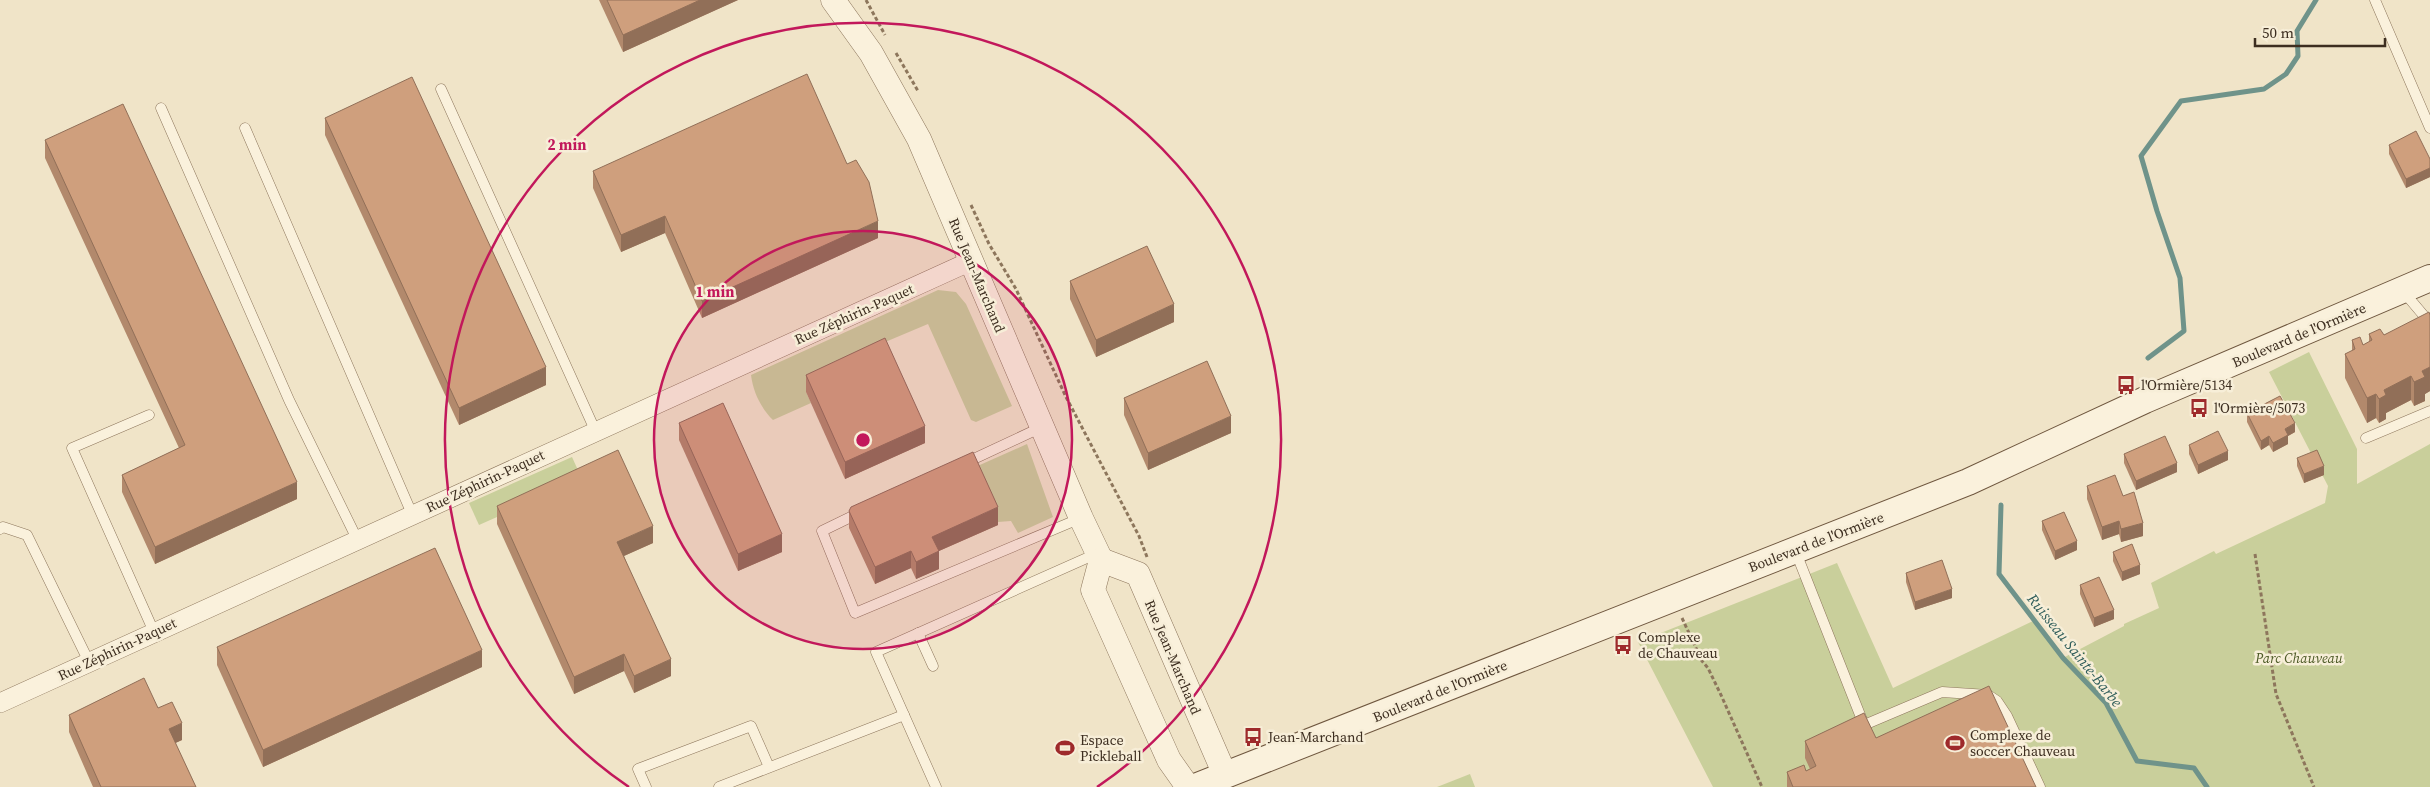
<svg xmlns="http://www.w3.org/2000/svg" width="2430" height="787" viewBox="0 0 2430 787" font-family="'Source Serif 4',serif">
<style>
.green{fill:#c9cf9b}
.lines{fill:none;stroke-linecap:round;stroke-linejoin:round}
.stream{stroke:#6f938a;stroke-width:5}
.service-casing{stroke:#8d765c;stroke-width:11}
.minor-casing{stroke:#8d765c;stroke-width:20}
.tertiary-casing{stroke:#8d765c;stroke-width:25}
.secondary-casing{stroke:#6f573f;stroke-width:28}
.path{stroke:#8d765c;stroke-width:3;stroke-dasharray:4 2.5;stroke-linecap:butt}
.service{stroke:#faf1dc;stroke-width:10}
.minor{stroke:#faf1dc;stroke-width:19}
.tertiary{stroke:#faf1dc;stroke-width:24}
.secondary{stroke:#faf1dc;stroke-width:26}
.wall{fill:#b2896c}
.shaded-wall{fill:#916f58}
.building{fill:#cf9f7d;stroke:#916f58}
.ring{fill:none;stroke:#c2185b;stroke-width:2.5}
.labels{text-anchor:middle;dominant-baseline:central;stroke-width:5;stroke-linejoin:round;paint-order:stroke}
.street-label{font-size:14px;fill:#3d2e20;stroke:#f7eed8}
.poi-label{font-size:14px;fill:#3d2e20;stroke:#f7eed8;text-anchor:start}
.park-label{font-size:14px;font-style:italic;fill:#4d5a26;stroke:#f7eed8}
.water-label{font-size:15px;font-style:italic;fill:#2f5d5a;stroke:#f7eed8}
.centre{fill:#c2185b;stroke:#f7eed8;stroke-width:2.5}
.ring-label{font-size:15px;text-anchor:middle;font-weight:bold;fill:#c2185b;stroke:#f7eed8;stroke-width:5;stroke-linejoin:round;paint-order:stroke}
</style>
<rect width="100%" height="100%" fill="#f0e4c8"/>
<g class="green">
<path d="M938 290 956 292 966 304 1012 406 976 422 971 420 928 324 871 348 806 392 811 403 773 420C761 408 753 392 751 375Z"/>
<path d="M2309 352 2357 449V484L2430 444V787H1713L1638 642 1837 563 1893 688 2033 621 2063 658 2124 626V624L2159 608 2151 583 2214 551 2216 554 2325 503 2328 486 2269 372Z"/>
<path d="M1027 444 1053 517 1018 533 1011 521 998 522 973 468Z"/>
<path d="M572 457 582 479 479 525 469 503Z"/>
<path d="M1470 774 1475 787H1437Z"/>
</g>
<g class="lines">
<g class="stream">
<path d="M2148 358 2184 331 2180 278 2157 211 2141 156 2181 101 2264 89 2286 74 2298 56 2297 31 2316 0"/>
<path d="M2001 505 1999 574 2063 658 2106 703 2137 761 2194 768 2207 787"/>
</g>
<g class="service-casing">
<g id="service">
<path d="M2375 0 2430 128"/>
<path d="M441 89 595 430"/>
<path d="M161 108 289 400 357 539"/>
<path d="M245 128 412 514"/>
<path d="M2403 291 2430 323"/>
<path d="M149 415 72 448 154 632"/>
<path d="M2366 438 2430 411"/>
<path d="M965 463 1042 427"/>
<path d="M861 512 822 531 855 613 1081 518"/>
<path d="M0 529 3 527 27 535 89 662"/>
<path d="M1795 550 1864 725 1942 692 1988 695 1997 701 2007 716 2040 787"/>
<path d="M918 633 933 666"/>
<path d="M646 787 638 769 751 726 769 767"/>
<path d="M719 787 904 715"/>
<path d="M936 787 876 652 1098 553"/>
</g>
</g>
<g class="minor-casing">
<path id="minor" d="M0 703 971 261"/>
</g>
<g class="tertiary-casing">
<g id="tertiary">
<path d="M833 0 871 53 919 139 1081 518 1101 560 1093 590 1169 760 1188 787"/>
<path d="M1101 560 1138 574 1225 775"/>
</g>
</g>
<g class="secondary-casing">
<path id="secondary" d="M1195 787 1968 482 2145 400 2430 278"/>
</g>
<g class="path">
<path d="M866 0 885 35"/>
<path d="M896 53 918 91"/>
<path d="M971 205 989 244 1016 289 1066 397 1139 536 1147 557"/>
<path d="M2255 554 2276 694 2314 787"/>
<path d="M1682 618 1702 661 1708 668 1721 695 1762 787"/>
</g>
<use href="#service" class="service"/>
<use href="#minor" class="minor"/>
<use href="#tertiary" class="tertiary"/>
<use href="#secondary" class="secondary"/>
</g>
<g class="wall">
<path d="M599 0H738L623 52Z"/>
<path d="M325 118 546 385 459 425 325 135Z"/>
<path d="M45 140 297 499 155 564 122 492V475L179 448 45 158Z"/>
<path d="M2389 145 2430 159V177L2406 188 2389 154Z"/>
<path d="M593 171 878 238 702 318 665 233 621 252 593 188Z"/>
<path d="M1070 281 1174 322 1096 357 1070 299Z"/>
<path d="M2430 315V391L2425 394V401L2414 406 2411 400 2386 413V419L2379 423 2376 418 2367 423 2345 378V354L2352 351V340L2363 345 2369 342V334L2384 335Z"/>
<path d="M806 375 925 443 845 479 806 392Z"/>
<path d="M1124 398 1231 433 1148 470 1124 415Z"/>
<path d="M2247 413 2295 432 2288 436V444L2273 452 2269 445 2261 450 2247 422Z"/>
<path d="M679 423 782 552 738 571 679 440Z"/>
<path d="M2189 445 2228 460 2198 474 2189 454Z"/>
<path d="M2124 454 2177 472 2136 490 2124 463Z"/>
<path d="M2297 458 2324 475 2304 483 2297 466Z"/>
<path d="M2087 486 2123 496 2143 536 2121 542 2119 534 2102 540 2087 499Z"/>
<path d="M497 506 653 543 624 556 671 676 634 693 624 671 574 694 497 524Z"/>
<path d="M849 511 998 525 939 551V569L916 579 911 568 875 584 849 528Z"/>
<path d="M2042 521 2077 550 2055 560 2042 530Z"/>
<path d="M2113 552 2140 574 2122 581 2113 561Z"/>
<path d="M1906 573 1952 598 1915 610 1906 582Z"/>
<path d="M2080 585 2114 619 2094 627 2080 594Z"/>
<path d="M217 647 482 667 263 767 217 665Z"/>
<path d="M158 708 182 740 175 743 196 787H93L69 732V715Z"/>
<path d="M1876 738 2036 787H1787V772L1806 771 1810 769 1805 758V741Z"/>
</g>
<g class="shaded-wall">
<path d="M700 0H738L623 52V35Z"/>
<path d="M2430 168V177L2406 188V179Z"/>
<path d="M665 216V233L621 252V235Z"/>
<path d="M878 221V238L702 318V301Z"/>
<path d="M1174 304V322L1096 357V340Z"/>
<path d="M546 367V385L459 425V408Z"/>
<path d="M2430 367V391L2425 394V401L2414 406V382L2422 371Z"/>
<path d="M2411 376V400L2386 413V419L2379 423V399L2384 390Z"/>
<path d="M2376 394V418L2367 423V398Z"/>
<path d="M1231 416V433L1148 470V453Z"/>
<path d="M2295 423V432L2288 436V444L2273 452V443L2285 429Z"/>
<path d="M925 426V443L845 479V462Z"/>
<path d="M2269 436V445L2261 450V441Z"/>
<path d="M2228 451V460L2198 474V465Z"/>
<path d="M2177 463V472L2136 490V481Z"/>
<path d="M2324 466V475L2304 483V474Z"/>
<path d="M297 482V499L155 564V547Z"/>
<path d="M998 507V525L932 554V537Z"/>
<path d="M2119 521V534L2102 540V527Z"/>
<path d="M2143 523V536L2121 542V529Z"/>
<path d="M653 526V543L617 559V542Z"/>
<path d="M782 534V552L738 571V554Z"/>
<path d="M2077 541V550L2055 560V551Z"/>
<path d="M911 551V568L875 584V567Z"/>
<path d="M939 551V569L916 579V562Z"/>
<path d="M2140 565V574L2122 581V572Z"/>
<path d="M1952 589V598L1915 610V602Z"/>
<path d="M2114 610V619L2094 627V618Z"/>
<path d="M482 650V667L263 767V750Z"/>
<path d="M624 654V671L574 694V677Z"/>
<path d="M671 659V676L634 693V676Z"/>
<path d="M182 723V740L169 746V729Z"/>
</g>
<g class="building">
<path d="M607 0H700L623 35Z"/>
<path d="M807 74 847 164 856 160 869 182 878 221 702 301 665 216 621 235 593 171Z"/>
<path d="M412 77 546 367 459 408 325 118Z"/>
<path d="M123 104 297 482 155 547 122 475 185 445 45 140Z"/>
<path d="M2416 131 2430 159V168L2406 179 2389 145Z"/>
<path d="M1147 246 1174 304 1096 340 1070 281Z"/>
<path d="M2429 312 2430 315V367L2422 371 2425 377 2414 382 2411 376 2384 390 2386 395 2379 399 2376 394 2367 398 2345 354 2355 349 2352 340 2360 337 2363 345 2372 340 2369 334 2380 329 2384 335Z"/>
<path d="M885 338 925 426 845 462 806 375Z"/>
<path d="M1207 361 1231 416 1148 453 1124 398Z"/>
<path d="M2280 396 2295 423 2285 429 2288 435 2273 443 2269 436 2261 441 2247 413Z"/>
<path d="M723 403 782 534 738 554 679 423Z"/>
<path d="M2218 431 2228 451 2198 465 2189 445Z"/>
<path d="M2165 436 2177 463 2136 481 2124 454Z"/>
<path d="M618 450 653 526 617 542 671 659 634 676 624 654 574 677 497 506Z"/>
<path d="M2317 450 2324 466 2304 474 2297 458Z"/>
<path d="M973 452 998 507 932 537 939 551 916 562 911 551 875 567 849 511 851 507Z"/>
<path d="M2115 475 2123 496 2134 492 2143 523 2121 529 2119 521 2102 527 2087 486Z"/>
<path d="M2064 512 2077 541 2055 551 2042 521Z"/>
<path d="M2132 544 2140 565 2122 572 2113 552Z"/>
<path d="M435 548 482 650 263 750 217 647Z"/>
<path d="M1942 560 1952 589 1915 602 1906 573Z"/>
<path d="M2099 577 2114 610 2094 618 2080 585Z"/>
<path d="M144 678 158 708 172 702 182 723 169 729 196 787H101L69 715Z"/>
<path d="M1989 686 2036 787H1793L1787 772 1804 765 1806 771 1816 766 1805 741 1864 713 1876 738Z"/>
</g>
<circle cx="863" cy="440" r="209" fill="#c2185b" fill-opacity=".12"/>
<g class="ring">
<circle cx="863" cy="440" r="209"/>
<path d="M629 787A418 418 0 1 1 1097 787"/>
</g>
<defs>
<g id="bus-bare" transform="scale(1.5)"><path d="M-5-6H5V4H4V6H2V4H-2V6H-4V4H-5ZM-3.5-4V0h7V-4ZM-3.5 1.2v1.5H-2V1.2ZM2 1.2v1.5H3.5V1.2Z" fill="#9e2a2b" stroke="#f7eed8" stroke-width="2.5" paint-order="stroke"/></g>
<g id="stadium-bare" transform="scale(1.5)"><path d="M0-5a6.5 5 0 1 0 0 10a6.5 5 0 1 0 0-10ZM-3.5-1.8h7v3.6h-7Z" fill="#9e2a2b" stroke="#f7eed8" stroke-width="2.5" paint-order="stroke"/></g>
</defs>
<g fill-rule="evenodd">
<use href="#bus-bare" x="2126" y="385"/>
<use href="#bus-bare" x="2199" y="408"/>
<use href="#bus-bare" x="1623" y="645"/>
<use href="#bus-bare" x="1253" y="737"/>
<use href="#stadium-bare" x="1955" y="743"/>
<use href="#stadium-bare" x="1065" y="748"/>
</g>
<g class="labels">
<g class="street-label">
<text transform="translate(977 275) rotate(67)">Rue Jean-Marchand</text>
<text transform="translate(854 314) rotate(-24)">Rue Zéphirin-Paquet</text>
<text transform="translate(2299 335) rotate(-23)">Boulevard de l'Ormière</text>
<text transform="translate(485 481) rotate(-25)">Rue Zéphirin-Paquet</text>
<text transform="translate(1816 542) rotate(-21)">Boulevard de l'Ormière</text>
<text transform="translate(117 649) rotate(-25)">Rue Zéphirin-Paquet</text>
<text transform="translate(1173 657) rotate(67)">Rue Jean-Marchand</text>
<text transform="translate(1440 691) rotate(-22)">Boulevard de l'Ormière</text>
</g>
<g class="poi-label">
<text x="2141" y="385">l'Ormière/5134</text>
<text x="2214" y="408">l'Ormière/5073</text>
<text x="1638" y="637">Complexe<tspan x="1638" dy="16">de Chauveau</tspan></text>
<text x="1970" y="735">Complexe de<tspan x="1970" dy="16">soccer Chauveau</tspan></text>
<text x="1268" y="737">Jean-Marchand</text>
<text x="1080" y="740">Espace<tspan x="1080" dy="16">Pickleball</tspan></text>
</g>
<g class="park-label">
<text x="2299" y="658">Parc Chauveau</text>
</g>
<g class="water-label">
<text transform="translate(2075 650) rotate(51)">Ruisseau Sainte-Barbe</text>
</g>
</g>
<circle cx="863" cy="440" r="8" class="centre"/>
<g class="ring-label">
<text x="567" y="150">2 min</text>
<text x="715" y="297">1 min</text>
</g>
<path d="M2255 38v8h130v-8" fill="none" stroke="#3d2e20" stroke-width="2.5"/>
<text x="2262" y="38" font-size="15" fill="#3d2e20" stroke="#f7eed8" stroke-width="4" paint-order="stroke">50 m</text>
</svg>
